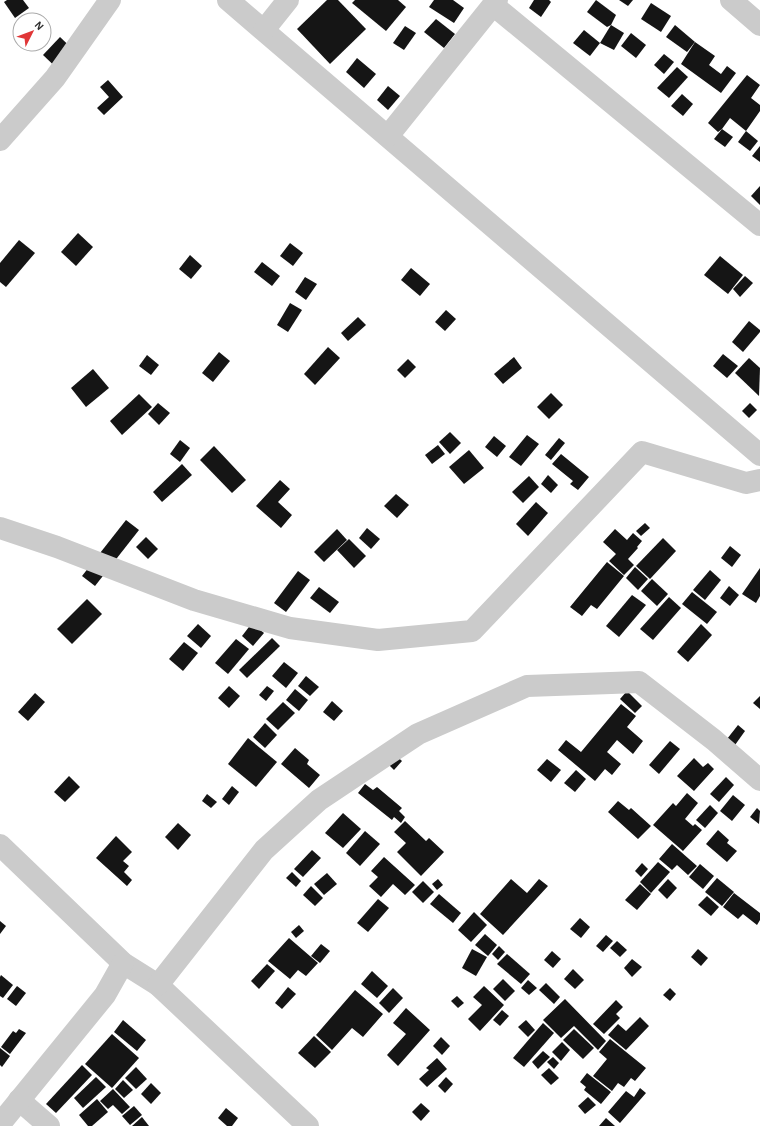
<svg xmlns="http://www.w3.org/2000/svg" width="760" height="1126" viewBox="0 0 760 1126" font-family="'Alegreya Sans',sans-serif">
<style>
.building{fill:#151515}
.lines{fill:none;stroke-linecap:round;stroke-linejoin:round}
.minor{stroke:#cbcbcb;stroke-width:22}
</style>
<rect width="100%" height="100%" fill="#fff"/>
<g class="building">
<path d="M7 0H23L29 8 15 18 4 2Z"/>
<path d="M327 0H338L366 29 330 64 297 29Z"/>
<path d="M355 0H398L406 7 386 31 352 3Z"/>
<path d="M434 0H453L464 8 454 23 429 7Z"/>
<path d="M534 0H549L551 2 541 17 529 8Z"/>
<path d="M596 0 616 15 611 25 607 27 587 12Z"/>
<path d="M619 0H633L628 6Z"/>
<path d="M651 3 671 16 661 32 641 19Z"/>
<path d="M436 19 455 34 444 48 424 32Z"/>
<path d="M611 25 624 33 614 50 600 43Z"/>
<path d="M675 25 695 42 687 52 666 37Z"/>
<path d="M405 26 416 33 404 50 393 43Z"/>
<path d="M584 30 600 43 590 56 573 43Z"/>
<path d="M631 33 646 45 636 58 621 46Z"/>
<path d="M60 37 81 57 64 75 43 55Z"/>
<path d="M695 42 715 56 709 65 721 74 727 66 736 73 721 93 681 64Z"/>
<path d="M664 54 674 62 664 74 654 65Z"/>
<path d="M357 58 376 74 364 88 346 72Z"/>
<path d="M677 67 688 77 669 98 657 88Z"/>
<path d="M747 75 760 85 751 98 760 105V111L746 131 730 118 722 129 718 132 708 123Z"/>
<path d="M108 80 123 97 104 115 97 108 109 97 100 87Z"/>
<path d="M388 86 400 96 388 110 377 100Z"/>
<path d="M682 94 693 104 683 116 671 106Z"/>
<path d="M722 129 733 137 725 147 714 139Z"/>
<path d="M746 131 758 141 750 151 738 142Z"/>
<path d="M760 146V162L752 156Z"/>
<path d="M760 186V205L751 196Z"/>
<path d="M78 233 93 247 76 266 61 252Z"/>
<path d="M19 240 35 253 6 287 0 282V263Z"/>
<path d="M290 243 303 253 293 266 280 256Z"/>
<path d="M190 255 202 266 191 279 179 269Z"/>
<path d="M720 256 743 275 728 294 704 275Z"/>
<path d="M262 262 280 276 272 286 254 272Z"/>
<path d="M411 268 430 284 420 296 401 280Z"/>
<path d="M745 276 753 283 740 297 733 289Z"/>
<path d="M305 277 317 284 306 300 295 292Z"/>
<path d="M290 303 302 310 288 332 277 325Z"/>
<path d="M446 310 456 319 445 331 435 322Z"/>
<path d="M358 317 366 325 348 341 341 333Z"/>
<path d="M749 321 760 330V332L743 352 732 342Z"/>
<path d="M328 347 340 358 315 385 304 374Z"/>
<path d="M219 352 230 361 213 382 202 373Z"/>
<path d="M723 354 738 366 727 378 713 366Z"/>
<path d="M147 355 159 365 151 375 139 366Z"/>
<path d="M514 357 522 368 503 384 494 374Z"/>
<path d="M749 358 760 368 759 396 735 373Z"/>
<path d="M408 359 416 367 405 378 397 370Z"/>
<path d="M93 369 109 388 86 407 71 388Z"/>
<path d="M551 393 563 405 549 419 537 407Z"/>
<path d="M139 394 152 407 122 435 110 421Z"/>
<path d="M158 403 170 413 159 425 148 414Z"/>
<path d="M750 403 757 410 749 418 742 411Z"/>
<path d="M450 432 461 443 450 454 439 442Z"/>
<path d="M527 435 539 444 521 466 509 457Z"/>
<path d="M494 436 506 446 497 457 485 447Z"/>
<path d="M559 438 565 443 551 460 545 455Z"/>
<path d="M180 440 190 448 180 462 170 454Z"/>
<path d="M438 445 445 454 432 464 425 455Z"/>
<path d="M214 446 246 480 232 493 200 460Z"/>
<path d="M469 450 484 468 464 484 449 467Z"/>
<path d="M561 454 589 477 578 490 570 484 573 481 552 464Z"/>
<path d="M182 464 192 475 162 502 153 492Z"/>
<path d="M548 475 558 485 551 493 541 484Z"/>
<path d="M529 476 539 487 523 503 512 492Z"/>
<path d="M280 480 290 489 278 502 292 515 281 528 256 506Z"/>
<path d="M396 494 409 505 397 518 384 506Z"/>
<path d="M536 502 548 513 528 536 516 524Z"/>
<path d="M126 520 139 530 95 586 82 576Z"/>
<path d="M645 523 650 528 641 536 636 531Z"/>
<path d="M367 528 380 539 371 549 359 538Z"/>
<path d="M337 529 347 540 324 562 314 552Z"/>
<path d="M615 529 627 540 633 533 642 541 637 547 638 548 628 559 634 565 624 575 609 561 616 554 603 542Z"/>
<path d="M146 537 158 549 148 559 136 547Z"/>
<path d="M663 538 676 551 650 579 636 566Z"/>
<path d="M349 539 366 556 354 568 337 550Z"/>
<path d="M730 546 741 555 732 567 721 558Z"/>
<path d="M607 562 624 576 597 609 591 605 582 616 570 607Z"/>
<path d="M635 567 648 579 638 590 626 578Z"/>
<path d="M760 568V596L756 603 742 594Z"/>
<path d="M710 570 721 580 705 600 693 590Z"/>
<path d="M298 571 310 580 286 612 274 603Z"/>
<path d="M652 579 668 594 657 606 641 591Z"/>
<path d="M729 586 739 595 730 606 720 598Z"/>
<path d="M319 587 339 602 330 613 310 598Z"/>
<path d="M692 592 717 612 707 624 682 604Z"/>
<path d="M632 595 646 605 619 637 606 626Z"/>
<path d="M669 597 681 608 653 640 640 629Z"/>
<path d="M87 599 102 614 72 644 57 629Z"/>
<path d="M252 623 264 633 253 646 242 636Z"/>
<path d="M198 624 211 636 201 648 187 636Z"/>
<path d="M701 624 712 635 688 662 677 652Z"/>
<path d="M272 638 280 646 247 678 239 670Z"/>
<path d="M236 639 249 649 228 674 215 663Z"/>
<path d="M184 642 198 653 183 671 169 659Z"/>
<path d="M284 662 298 673 286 688 272 676Z"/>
<path d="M306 676 319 687 310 696 298 686Z"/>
<path d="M229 686 240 696 229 708 218 698Z"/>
<path d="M267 686 274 691 266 701 259 695Z"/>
<path d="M295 689 308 700 299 711 286 700Z"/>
<path d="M627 691 642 706 635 713 620 699Z"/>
<path d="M35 693 45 702 28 721 18 712Z"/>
<path d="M760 696V709L753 703Z"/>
<path d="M332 701 343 711 334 721 323 712Z"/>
<path d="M283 702 295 713 278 730 266 719Z"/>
<path d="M621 704 636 716 627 727 643 741 633 754 617 740 607 752 621 764 612 775 605 769 595 781 558 750 566 740 581 752Z"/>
<path d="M265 723 277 735 265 748 253 737Z"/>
<path d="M738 725 745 731 735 745 727 739Z"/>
<path d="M248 738 277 762 256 787 228 764Z"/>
<path d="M670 741 680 749 659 774 649 765Z"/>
<path d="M295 748 309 760 307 764 320 775 309 788 281 764Z"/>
<path d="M392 752 402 761 394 770 385 761Z"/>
<path d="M694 758 703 767 708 763 714 769 694 791 677 776Z"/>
<path d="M547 759 561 770 551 782 537 770Z"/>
<path d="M576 770 586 779 575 792 564 783Z"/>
<path d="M69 776 80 787 65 802 54 792Z"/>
<path d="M726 777 734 785 719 802 710 794Z"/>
<path d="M365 784 373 790 377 787 402 808 399 811 405 817 401 823 394 817 392 820 358 793Z"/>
<path d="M232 786 239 792 229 805 222 799Z"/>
<path d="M687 793 698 803 685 819 693 826 695 824 702 830 683 851 653 825 673 803 676 806Z"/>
<path d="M207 794 217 802 211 808 202 801Z"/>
<path d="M733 795 745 805 732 821 720 811Z"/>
<path d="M618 801 629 810 631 808 651 826 638 839 608 812Z"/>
<path d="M710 805 718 813 705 828 696 820Z"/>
<path d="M757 808 760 811 759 824 750 817Z"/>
<path d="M343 813 361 829 343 848 325 833Z"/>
<path d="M405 821 426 841 429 838 444 852 421 876 397 852 406 843 394 832Z"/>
<path d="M178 823 191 835 178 850 165 837Z"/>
<path d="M718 830 729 840 727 843 737 851 727 862 706 844Z"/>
<path d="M365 831 380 844 360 866 346 853Z"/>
<path d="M116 836 132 852 123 861 129 866 124 872 132 880 127 886 96 858Z"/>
<path d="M672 844 697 866 688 875 677 865 672 870 659 859Z"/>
<path d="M312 850 321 858 303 877 294 869Z"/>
<path d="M384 857 415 885 405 895 393 884 381 897 369 886 378 877 371 871Z"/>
<path d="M658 862 670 872 651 893 640 882Z"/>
<path d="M642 863 648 869 641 877 635 871Z"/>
<path d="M700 864 714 876 703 889 689 877Z"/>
<path d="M292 872 301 881 296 887 286 878Z"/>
<path d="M327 873 337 884 324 895 314 884Z"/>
<path d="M717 878 734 892 722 906 705 892Z"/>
<path d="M438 879 443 885 437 890 432 884Z"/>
<path d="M511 879 527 893 539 879 548 886 503 935 480 914Z"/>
<path d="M668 879 677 888 667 899 658 890Z"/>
<path d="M423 881 434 892 423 903 412 892Z"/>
<path d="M640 884 651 894 637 910 625 900Z"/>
<path d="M311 886 323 898 315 906 303 895Z"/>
<path d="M734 893 760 913V920L757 925 743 914 738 919 723 907Z"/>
<path d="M439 894 461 913 453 923 430 904Z"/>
<path d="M707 896 719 907 711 916 698 905Z"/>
<path d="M378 899 389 908 368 932 357 923Z"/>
<path d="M474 912 487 925 471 942 458 930Z"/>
<path d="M580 918 590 927 581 938 570 929Z"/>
<path d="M0 921 6 926 0 934Z"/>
<path d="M299 925 304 931 296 938 291 932Z"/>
<path d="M485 934 497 945 488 956 475 945Z"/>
<path d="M606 935 613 941 603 952 596 946Z"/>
<path d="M289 938 318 963 306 976 298 970 290 979 268 961Z"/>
<path d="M617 941 627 950 620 957 610 948Z"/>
<path d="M321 944 330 951 320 963 311 956Z"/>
<path d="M499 946 505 952 498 960 492 954Z"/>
<path d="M472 949 487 957 476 976 462 968Z"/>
<path d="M698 949 708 958 701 966 691 957Z"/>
<path d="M552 951 561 959 553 968 544 960Z"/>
<path d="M507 954 530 974 521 984 497 964Z"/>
<path d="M632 959 642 967 632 977 624 968Z"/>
<path d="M267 964 275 971 259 989 251 981Z"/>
<path d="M573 969 584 980 575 989 564 979Z"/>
<path d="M372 971 388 986 377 998 361 984Z"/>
<path d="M1 975 13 985 3 998 0 996V977Z"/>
<path d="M503 979 515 991 505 1001 493 989Z"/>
<path d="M528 980 537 988 529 995 521 988Z"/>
<path d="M546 983 560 997 554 1004 539 990Z"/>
<path d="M17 986 26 993 16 1006 7 999Z"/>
<path d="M484 986 504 1005 480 1031 468 1019 482 1005 473 997Z"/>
<path d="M288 987 296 994 282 1009 275 1003Z"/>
<path d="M393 988 403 998 389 1013 379 1003Z"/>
<path d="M670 988 676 994 670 1001 663 995Z"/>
<path d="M355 990 383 1014 363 1037 352 1028 332 1050 316 1035Z"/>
<path d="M457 996 464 1003 458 1008 451 1001Z"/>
<path d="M565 999 606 1041 598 1050 574 1026 561 1038 543 1020Z"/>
<path d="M616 1000 623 1007 616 1014 620 1018 604 1034 593 1024Z"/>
<path d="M406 1008 430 1030 398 1066 387 1055 406 1034 393 1023Z"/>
<path d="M502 1010 509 1016 500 1026 493 1020Z"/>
<path d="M640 1017 649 1026 626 1050 608 1035 618 1024 626 1031Z"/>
<path d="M123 1020 146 1040 137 1051 114 1032Z"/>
<path d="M526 1020 535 1030 528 1037 518 1027Z"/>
<path d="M543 1023 554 1033 524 1067 513 1058Z"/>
<path d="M19 1029 26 1033 10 1054 1 1047 13 1031 16 1033Z"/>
<path d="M574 1029 594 1048 583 1059 563 1040Z"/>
<path d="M112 1034 139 1058 112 1088 85 1064Z"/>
<path d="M314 1036 331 1052 315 1068 298 1053Z"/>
<path d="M441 1037 450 1046 442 1055 433 1046Z"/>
<path d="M610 1039 646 1068 635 1081 631 1078 624 1087 618 1083 612 1091 593 1076 607 1059 599 1052Z"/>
<path d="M562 1042 570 1050 561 1061 552 1052Z"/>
<path d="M0 1048 10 1056 2 1067 0 1065Z"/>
<path d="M543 1051 550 1057 538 1069 532 1062Z"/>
<path d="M553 1057 559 1063 554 1069 547 1062Z"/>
<path d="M437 1058 447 1069 427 1087 419 1079 429 1070 426 1068Z"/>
<path d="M82 1065 92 1075 56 1113 46 1104Z"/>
<path d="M136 1067 147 1079 136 1089 125 1078Z"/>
<path d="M549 1068 559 1078 551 1085 541 1075Z"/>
<path d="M587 1073 611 1092 601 1104 584 1090 586 1087 580 1082Z"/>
<path d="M96 1077 106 1087 83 1108 74 1098Z"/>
<path d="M446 1077 453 1084 445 1093 438 1086Z"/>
<path d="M123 1080 133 1090 124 1098 115 1089Z"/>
<path d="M151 1083 161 1093 151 1104 141 1094Z"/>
<path d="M640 1088 646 1093 620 1123 608 1112 626 1091 634 1097Z"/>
<path d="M113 1089 130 1107 122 1114 113 1105 108 1109 100 1101Z"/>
<path d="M588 1097 596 1105 585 1114 578 1106Z"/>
<path d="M97 1099 108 1112 92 1126H88L79 1115Z"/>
<path d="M421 1103 430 1111 421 1121 412 1112Z"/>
<path d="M134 1106 142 1115 130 1125 122 1116Z"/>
<path d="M226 1108 238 1118 232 1126H227L218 1118Z"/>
<path d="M142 1117 149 1126H132Z"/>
<path d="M606 1118 615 1126H599Z"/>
</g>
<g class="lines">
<g class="minor">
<path d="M228 0 760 455"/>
<path d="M731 0 760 25"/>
<path d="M493 5 760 225"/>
<path d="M264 30 288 0"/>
<path d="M388 136 497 0"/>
<path d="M0 140 55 78 110 0"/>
<path d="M0 528 57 547 194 600 290 628 378 640 472 631 642 452 746 483 760 480"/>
<path d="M0 845 123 963 158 985 308 1126"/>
<path d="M158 985 264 850 319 800 418 734 527 686 639 682 714 740 760 780"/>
<path d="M19 1100 49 1126"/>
<path d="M0 1124 105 995 123 963"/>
</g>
</g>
<g transform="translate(32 32) rotate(48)"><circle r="19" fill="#ffffff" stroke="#ababab"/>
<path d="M0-3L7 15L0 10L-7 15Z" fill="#e03637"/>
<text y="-6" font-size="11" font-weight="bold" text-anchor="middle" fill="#2e2e2e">N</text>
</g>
</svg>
